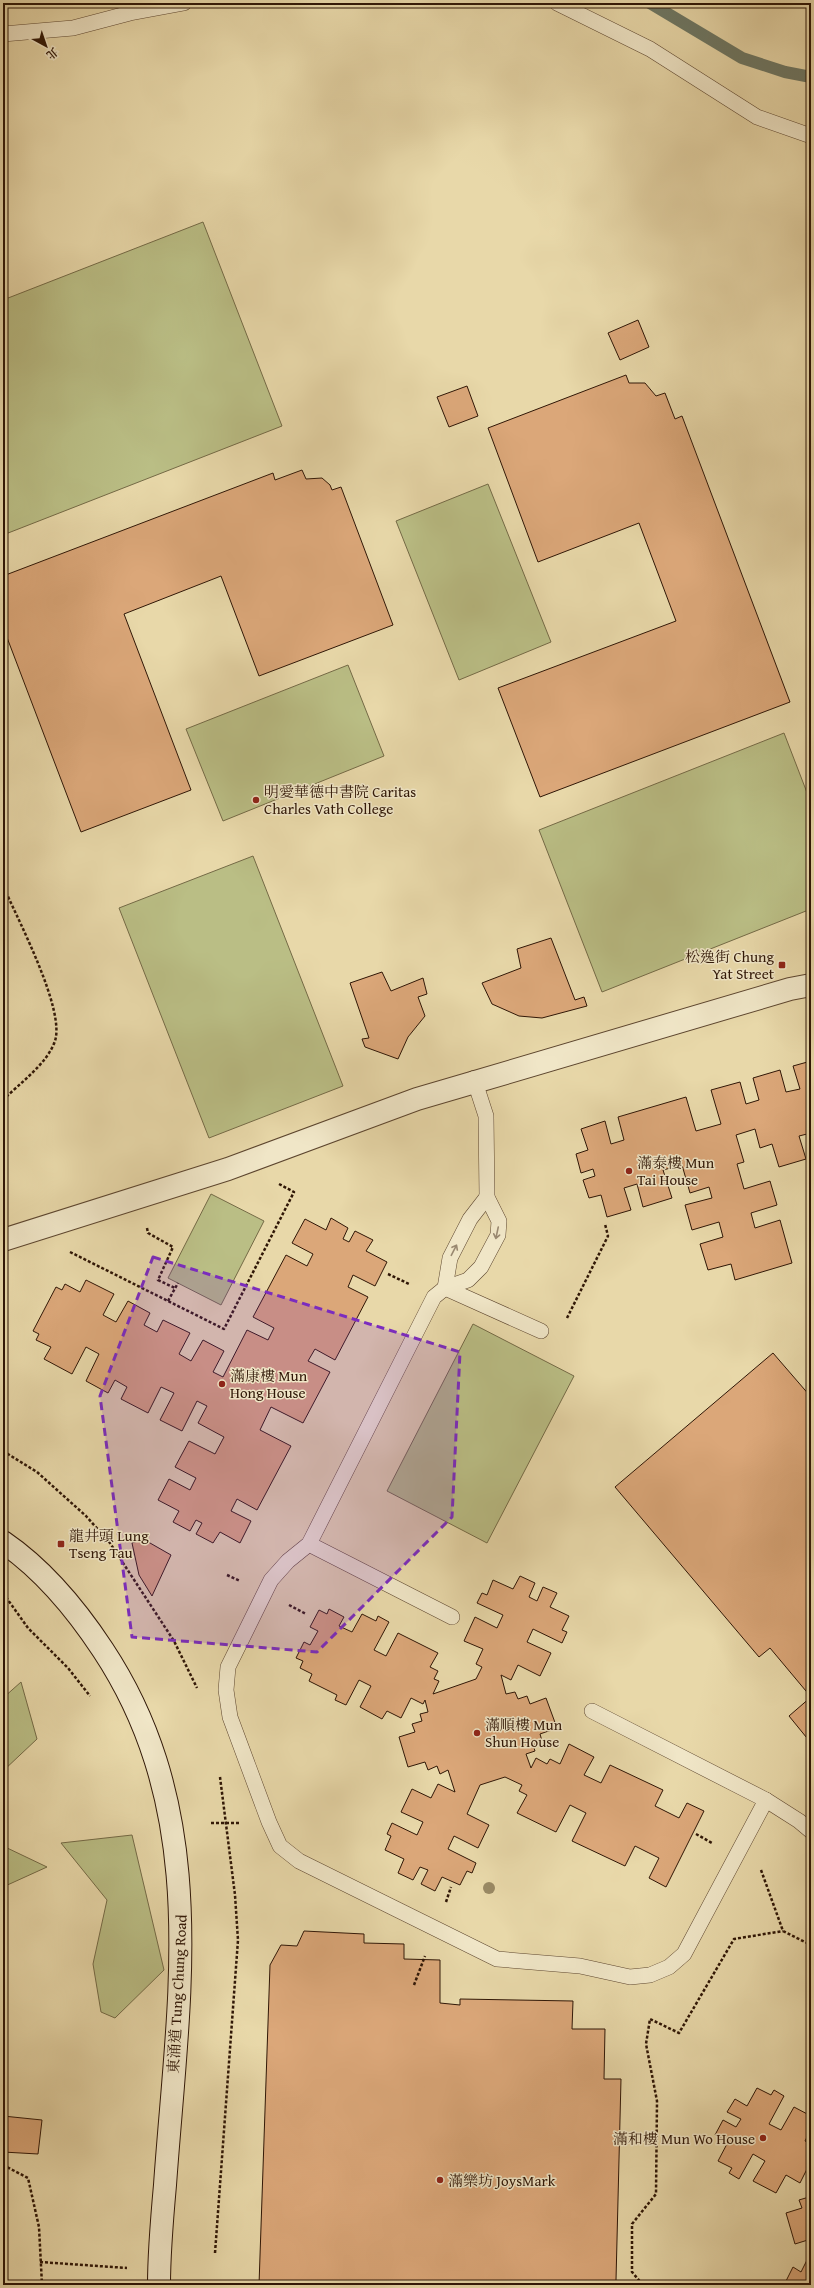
<svg xmlns="http://www.w3.org/2000/svg" width="814" height="2288" viewBox="0 0 814 2288" font-family="'Gentium Book Plus','Noto Serif TC',serif">
<style>
.green{fill:#babe85;stroke:#746a46}
.lines{fill:none;stroke-linecap:round;stroke-linejoin:round}
.stream{stroke:#6e7865;stroke-width:12}
.building{fill:#dba779;stroke:#2f1606}
.service-casing{stroke:#5d462f;stroke-width:16}
.pedestrian-casing{stroke:#5d462f;stroke-width:24}
.minor-casing{stroke:#5d462f;stroke-width:24}
.secondary-casing{stroke:#2f1606;stroke-width:24}
.path{stroke:#2f1606;stroke-width:2.5;stroke-dasharray:3 2;stroke-linecap:butt}
.service{stroke:#f0e6c7;stroke-width:15}
.pedestrian{stroke:#f0e6c7;stroke-width:22}
.minor{stroke:#f0e6c7;stroke-width:22}
.secondary{stroke:#f0e6c7;stroke-width:22}
.tree{fill:#998964}
.oneway{stroke:#998870}
.marked{fill:#7b2cbf;fill-opacity:0.2;stroke:#7b2cbf;stroke-width:3;stroke-dasharray:8 5;stroke-linejoin:round}
.poi-dot{fill:#8f2418;stroke:#f0e6c7;stroke-width:1.5}
.labels{text-anchor:middle;dominant-baseline:central;stroke-width:3;stroke-linejoin:round;paint-order:stroke}
.poi-label{font-size:15px;fill:#2f1606;stroke:#f0e6c7;text-anchor:start}
.street-label{font-size:15px;fill:#2f1606;stroke:#f0e6c7}
</style>
<rect width="100%" height="100%" fill="#e8d8a9"/>
<filter id="stains"><feTurbulence type="fractalNoise" baseFrequency=".005" numOctaves="4"/><feColorMatrix values="0 0 0 0 .2 0 0 0 0 .09 0 0 0 0 .02 0 0 0 .5 -.17"/></filter>
<radialGradient id="worn" r=".72"><stop offset=".6" stop-color="#630" stop-opacity="0"/><stop offset="1" stop-color="#630" stop-opacity=".3"/></radialGradient>
<g class="green">
<path d="M203 222 282 426 3 535V300Z"/>
<path d="M488 484 551 642 459 680 396 521Z"/>
<path d="M348 665 384 756 223 821 186 729Z"/>
<path d="M784 733 811 803V909L602 992 539 830Z"/>
<path d="M253 856 343 1086 209 1138 119 908Z"/>
<path d="M211 1194 264 1221 221 1305 168 1278Z"/>
<path d="M473 1324 574 1376 487 1543 387 1491Z"/>
<path d="M21 1682 37 1739 3 1771V1698Z"/>
<path d="M132 1835 164 1970 115 2018 101 2012 93 1964 107 1900 61 1843Z"/>
<path d="M3 1846 47 1867 3 1887Z"/>
</g>
<g class="lines">
<path class="stream" d="M650 3 742 58 785 72 811 77"/>
</g>
<g class="building">
<path d="M638 320 649 347 620 360 608 333Z"/>
<path d="M626 375 629 383H645L656 396 665 393 675 419 682 416 790 702 540 797 498 688 676 621 639 523 538 562 488 428Z"/>
<path d="M467 386 478 416 449 427 437 397Z"/>
<path d="M302 470 306 479 322 478 330 485 332 490 341 487 393 625 259 676 221 576 124 614 191 790 81 832 3 627V576L273 473 275 480Z"/>
<path d="M551 938 575 1000 584 997 587 1006 542 1018 519 1016 492 1004 482 983 521 968 517 949Z"/>
<path d="M382 972 391 991 423 978 427 994 418 997 425 1016 408 1037 398 1059 365 1047 362 1039 369 1038 350 983Z"/>
<path d="M811 1061V1133L799 1136 806 1159 779 1167 772 1144 760 1148 755 1129 736 1135 744 1162 737 1164 744 1189 770 1181 777 1205 751 1213 755 1228 780 1220 792 1263 735 1280 731 1264 708 1270 700 1244 723 1237 719 1222 692 1230 685 1205 712 1198 709 1187 690 1193 682 1165 663 1170 672 1198 643 1207 637 1184 624 1188 631 1210 607 1217 601 1195 589 1198 583 1180 595 1176 593 1169 581 1173 576 1154 588 1150 581 1129 605 1121 611 1144 624 1140 618 1117 686 1097 696 1131 721 1124 711 1090 740 1082 746 1104 759 1100 753 1078 780 1070 786 1092 800 1089 793 1066Z"/>
<path d="M331 1218 348 1228 343 1239 349 1242 355 1231 373 1240 366 1251 387 1262 375 1286 353 1275 348 1287 368 1297 335 1360 315 1349 308 1361 330 1372 303 1423 271 1407 260 1430 291 1446 257 1510 237 1499 231 1511 251 1521 240 1543 220 1532 213 1543 196 1534 202 1523 196 1520 190 1531 173 1522 179 1511 158 1500 169 1479 190 1490 196 1478 175 1467 189 1441 215 1454 224 1437 198 1423 207 1406 197 1401 182 1431 160 1420 174 1393 161 1387 148 1413 121 1399 127 1387 115 1380 108 1393 86 1381 99 1354 86 1347 72 1374 44 1359 51 1347 36 1340 39 1334 33 1331 56 1287 62 1290 65 1284 80 1292 86 1280 114 1294 103 1315 116 1322 128 1301 150 1313 144 1325 157 1332 163 1320 190 1333 179 1354 191 1361 203 1340 224 1351 213 1372 223 1377 247 1330 268 1340 274 1328 253 1317 286 1255 307 1266 313 1254 292 1243 305 1219 326 1230Z"/>
<path d="M773 1353 811 1397V1697L770 1648 759 1657 615 1487Z"/>
<path d="M143 1539 171 1555 152 1596 139 1575 132 1543Z"/>
<path d="M520 1576 535 1583 529 1597 537 1601 543 1587 557 1593 550 1607 569 1616 562 1630 567 1632 562 1643 533 1629 527 1642 551 1653 540 1676 518 1665 511 1680 501 1675 506 1694 515 1692 518 1699 527 1696 530 1704 546 1698 557 1728 540 1734 542 1741 533 1745 535 1751 526 1754 531 1768 536 1758 547 1764 550 1759 560 1764 569 1744 594 1757 584 1775 601 1783 610 1765 663 1790 655 1806 679 1818 687 1803 704 1811 666 1887 649 1878 659 1858 635 1846 625 1866 572 1841 586 1813 570 1805 556 1832 517 1813 527 1795 519 1791 522 1785 505 1777 480 1785 467 1814 489 1825 478 1848 454 1836 448 1849 476 1863 472 1873 467 1871 460 1885 442 1877 435 1891 421 1884 428 1870 420 1867 413 1880 398 1873 404 1859 385 1850 391 1836 387 1834 392 1823 417 1835 423 1822 401 1812 412 1789 431 1798 438 1784 455 1792 448 1770 440 1774 437 1766 428 1770 425 1762 408 1767 399 1737 415 1732 412 1724 422 1721 420 1714 428 1712 425 1700 423 1704 411 1698 401 1718 387 1711 382 1719 360 1707 371 1686 359 1680 346 1705 335 1700 337 1695 309 1681 312 1674 300 1668 303 1661 296 1658 304 1642 310 1645 318 1631 310 1627 319 1610 327 1614 329 1609 344 1617 339 1626 352 1632 362 1614 376 1621 378 1616 389 1622 374 1650 386 1656 398 1633 438 1653 430 1667 438 1671 434 1679 439 1681 433 1694 476 1679 482 1667 476 1664 483 1649 464 1641 475 1617 497 1628 503 1615 477 1603 482 1593 487 1595 493 1580 513 1589Z"/>
<path d="M811 1697V1743L789 1716Z"/>
<path d="M304 1931 364 1934V1943L404 1944V1959L440 1960V2003L460 2005V1999L573 2001 572 2029H605L604 2079H621L616 2280 620 2285H259L270 1965 281 1945 297 1946Z"/>
<path d="M757 2088 771 2095 774 2090 784 2096 769 2124 781 2130 794 2107 811 2116V2129L805 2141 811 2144V2172L809 2165 800 2183 786 2175 776 2193 753 2181 765 2161 753 2154 739 2179 729 2173 732 2168 718 2161 728 2142 715 2135 723 2120 736 2127 741 2119 727 2112 735 2099 747 2106Z"/>
<path d="M3 2116 42 2120 38 2154 3 2152Z"/>
<path d="M811 2188V2239L795 2244 786 2213 802 2208 799 2200 809 2197 807 2189Z"/>
<path d="M808 2258 811 2259V2285H784L793 2267 801 2272Z"/>
</g>
<g class="lines">
<g class="service-casing">
<g id="service">
<path d="M557 3 650 49 757 117 811 136"/>
<path d="M3 34 73 28 130 13 184 3"/>
<path d="M475 1082 486 1116 487 1197 499 1221 498 1235 481 1267 468 1280 445 1288 434 1297 309 1544 288 1561 271 1580 228 1667 226 1690 230 1717 269 1822 280 1846 299 1861 497 1959 580 1966 630 1977 650 1975 669 1967 684 1954 766 1800"/>
<path d="M445 1288 541 1331"/>
<path d="M445 1288 450 1258 470 1219 487 1197"/>
<path d="M309 1544 452 1617"/>
<path d="M592 1711 766 1800 799 1821 811 1831"/>
</g>
</g>
<g class="pedestrian-casing">
<path id="pedestrian" d="M3 1240 228 1169 417 1099 475 1082"/>
</g>
<g class="minor-casing">
<path id="minor" d="M475 1082 790 989 811 985"/>
</g>
<g class="secondary-casing">
<path id="secondary" d="M3 1542C44 1570 76 1609 103 1650 212 1815 178 1999 165 2185 162 2218 159 2252 159 2285"/>
</g>
<g class="path">
<path d="M3 1100C20 1083 47 1064 55 1041 65 1010 20 924 6 892"/>
<path d="M147 1228 148 1233 173 1247 158 1280 175 1288"/>
<path d="M70 1252 224 1329 294 1192 279 1184"/>
<path d="M388 1274 409 1284"/>
<path d="M168 1301 178 1283"/>
<path d="M567 1318 608 1236 605 1224"/>
<path d="M3 1451 37 1472 86 1516 110 1543 174 1641 197 1688"/>
<path d="M227 1575 240 1581"/>
<path d="M3 1593 28 1628 68 1668 90 1696"/>
<path d="M289 1605 306 1614"/>
<path d="M211 1823H240"/>
<path d="M696 1834 712 1843"/>
<path d="M761 1870 783 1931 811 1945"/>
<path d="M446 1902 451 1887"/>
<path d="M414 1985 425 1956"/>
<path d="M3 2165 28 2178 39 2227 42 2285"/>
<path d="M215 2253 238 1940 235 1895 220 1777"/>
<path d="M40 2262 127 2268"/>
<path d="M643 2285 632 2272V2224L656 2194 657 2101 646 2044 650 2019 679 2033 734 1939 783 1931"/>
</g>
<use href="#service" class="service"/>
<use href="#pedestrian" class="pedestrian"/>
<use href="#minor" class="minor"/>
<use href="#secondary" class="secondary"/>
</g>
<circle class="tree" cx="489" cy="1888" r="6"/>
<defs><path id="oneway-shaft" d="M-6 0H5M1.5-3L5.5 0L1.5 3" fill="none" stroke-width="1.6" stroke-linecap="round" stroke-linejoin="round"/></defs>
<g class="oneway">
<use href="#oneway-shaft" transform="translate(497 1233) rotate(102)"/>
<use href="#oneway-shaft" transform="translate(454 1250) rotate(-63)"/>
</g>
<path class="marked" d="M153 1257 460 1352 452 1517 317 1652 132 1637 100 1396Z"/>
<g class="poi-dot">
<circle cx="256" cy="800" r="4"/>
<rect x="778" y="961" width="8" height="8" rx="2"/>
<circle cx="629" cy="1171" r="4"/>
<circle cx="222" cy="1384" r="4"/>
<rect x="57" y="1540" width="8" height="8" rx="2"/>
<circle cx="477" cy="1733" r="4"/>
<circle cx="763" cy="2138" r="4"/>
<circle cx="440" cy="2180" r="4"/>
</g>
<g class="labels">
<g class="poi-label">
<text x="264" y="791">明愛華德中書院 Caritas<tspan x="264" dy="17">Charles Vath College</tspan></text>
<text x="774" y="956" text-anchor="end">松逸街 Chung<tspan x="774" dy="17">Yat Street</tspan></text>
<text x="637" y="1162">滿泰樓 Mun<tspan x="637" dy="17">Tai House</tspan></text>
<text x="230" y="1375">滿康樓 Mun<tspan x="230" dy="17">Hong House</tspan></text>
<text x="69" y="1535">龍井頭 Lung<tspan x="69" dy="17">Tseng Tau</tspan></text>
<text x="485" y="1724">滿順樓 Mun<tspan x="485" dy="17">Shun House</tspan></text>
<text x="755" y="2138" text-anchor="end">滿和樓 Mun Wo House</text>
<text x="448" y="2180">滿樂坊 JoysMark</text>
</g>
<g class="street-label">
<text transform="translate(177 1994) rotate(-87)">東涌道 Tung Chung Road</text>
</g>
</g>
<rect width="814" height="2288" fill="none" stroke="#e8d8a9" stroke-width="16"/>
<rect x="4" y="4" width="806" height="2280" fill="none" stroke="#2f1606" stroke-width="2"/>
<rect x="8" y="8" width="798" height="2272" fill="none" stroke="#2f1606"/>
<g transform="translate(46 46) rotate(140)" stroke="#f0e6c7" stroke-width="3" paint-order="stroke">
<path d="M0-3L7 15L0 10L-7 15Z" fill="#2f1606"/>
<text y="-6" font-size="11" font-weight="bold" text-anchor="middle" fill="#2f1606">北</text>
</g>
<rect width="100%" height="100%" filter="url(#stains)"/>
<rect width="100%" height="100%" fill="url(#worn)"/>
</svg>
